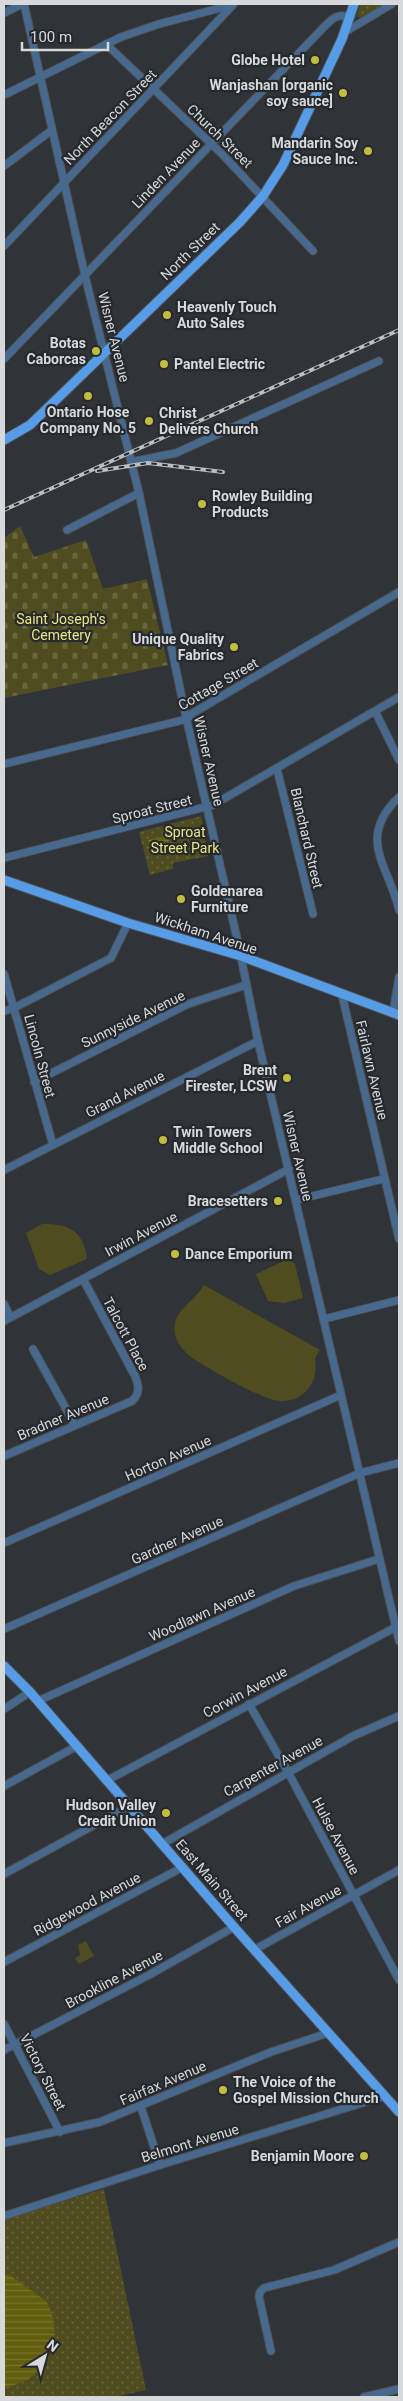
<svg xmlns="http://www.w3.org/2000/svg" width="403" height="2401" viewBox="0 0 403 2401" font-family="Roboto,sans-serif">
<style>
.cemetery{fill:url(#cemetery-stones)}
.park{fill:url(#park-dots)}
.garden{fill:#4f4d1f}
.water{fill:url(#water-rules)}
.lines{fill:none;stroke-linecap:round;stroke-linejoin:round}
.minor-casing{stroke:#4e5155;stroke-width:9}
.major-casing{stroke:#4e5155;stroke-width:11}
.minor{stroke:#48698e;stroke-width:7}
.major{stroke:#579ce7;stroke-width:9}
.rail-casing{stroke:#bcbec0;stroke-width:4}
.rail{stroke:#26292d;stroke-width:2;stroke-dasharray:5.5;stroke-linecap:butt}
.poi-dot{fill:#c2bd3f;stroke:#26292d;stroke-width:2}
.labels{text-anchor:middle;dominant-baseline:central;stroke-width:4.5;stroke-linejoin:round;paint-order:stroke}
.poi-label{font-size:14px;font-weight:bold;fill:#d7d9db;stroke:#26292d;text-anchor:end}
.street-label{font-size:14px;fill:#d7d9db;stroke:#26292d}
.park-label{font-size:14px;fill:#eae780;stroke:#26292d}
</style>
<defs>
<pattern id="cemetery-stones" width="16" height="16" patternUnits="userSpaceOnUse" patternTransform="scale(1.25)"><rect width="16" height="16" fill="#4f4d1f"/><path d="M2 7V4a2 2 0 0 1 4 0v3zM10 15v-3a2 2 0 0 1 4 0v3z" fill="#68663f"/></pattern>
<pattern id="park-dots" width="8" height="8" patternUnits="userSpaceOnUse" patternTransform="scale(1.25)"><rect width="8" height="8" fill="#4f4d1f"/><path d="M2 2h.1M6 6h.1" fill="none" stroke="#68663f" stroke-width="1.8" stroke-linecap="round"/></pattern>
<pattern id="water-rules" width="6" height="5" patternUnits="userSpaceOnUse" patternTransform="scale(1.25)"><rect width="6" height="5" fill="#615e0d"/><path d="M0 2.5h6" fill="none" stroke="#777430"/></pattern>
</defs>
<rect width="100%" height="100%" fill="#303337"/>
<path class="cemetery" d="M20 526 34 557 86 540 103 589 147 579 168 665 4 698V538Z"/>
<g class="park">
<path d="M360 4H385L360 18 357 16Z"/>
<path d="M201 816 208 856 173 863V869L150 875 139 832Z"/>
<path d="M104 2189 146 2390 116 2397H4V2219Z"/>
</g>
<g class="garden">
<path d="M42 1224C69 1224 83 1230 87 1259L50 1275 39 1269 26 1233Z"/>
<path d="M288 1259 295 1264 303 1298 284 1303 268 1301 256 1274Z"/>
<path d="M204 1285 320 1350 315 1358C319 1381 305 1402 280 1401 264 1401 205 1367 191 1357 184 1351 177 1344 175 1335 171 1310 194 1303 204 1285Z"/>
<path d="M86 1941 94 1956 79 1964 75 1958 80 1955 78 1945Z"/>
</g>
<g class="water">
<path d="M168 835 170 847 152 852 148 840Z"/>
<path d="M4 2274 11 2276 47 2302 53 2318 55 2339 44 2365 29 2379 7 2388 4 2386Z"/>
</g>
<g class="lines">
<g class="minor-casing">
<g id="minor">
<path d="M24 4 86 280 139 493 186 717 239 947 258 1041 399 1641"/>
<path d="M4 13 22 4"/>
<path d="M345 32 392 4"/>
<path d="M106 44 222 154 313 251"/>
<path d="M4 95 121 37 159 24 232 5"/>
<path d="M4 166 52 130"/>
<path d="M4 246 233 5"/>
<path d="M4 359 324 27C333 18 337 13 351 17"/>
<path d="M131 462 176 453 379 361"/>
<path d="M67 530 139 493"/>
<path d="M375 711 399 760"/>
<path d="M4 764 187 719 193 713 399 592"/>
<path d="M277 769 313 914"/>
<path d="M399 797C355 839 390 867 399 910"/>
<path d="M4 858 213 805 399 697"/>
<path d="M4 974 53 1145"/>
<path d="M342 995 399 1239"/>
<path d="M4 1011 14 1008 111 958 128 923"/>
<path d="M393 1013 399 977"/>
<path d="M34 1082 188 1004 246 985"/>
<path d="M4 1170 258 1041"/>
<path d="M296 1200 383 1179"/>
<path d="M4 1304 10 1317"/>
<path d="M324 1319 399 1300"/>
<path d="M4 1321 289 1169"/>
<path d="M33 1349 75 1425"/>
<path d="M4 1456 132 1401C140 1394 139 1386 135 1376L83 1279"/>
<path d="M4 1543 341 1395"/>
<path d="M4 1629 360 1473 399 1463"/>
<path d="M38 1701 294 1586 379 1559"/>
<path d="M249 1704 288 1772 399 1980"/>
<path d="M4 1709 30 1692"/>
<path d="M106 1781 396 1627"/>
<path d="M4 1786 77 1746"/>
<path d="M162 1844 353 1736 399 1716"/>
<path d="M4 1874 129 1806"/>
<path d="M254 1950 399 1870"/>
<path d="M4 1962 183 1867"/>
<path d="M4 2024 60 2132"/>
<path d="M4 2050 149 1975 234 1927"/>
<path d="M141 2107 160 2165"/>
<path d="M4 2143 100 2122 271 2052 328 2033"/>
<path d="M4 2216 160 2165 385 2096"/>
<path d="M271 2351 259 2297 260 2292 264 2288 334 2270 399 2242"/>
<path d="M364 2397 399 2389"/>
</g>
</g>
<g class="major-casing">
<g id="major">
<path d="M4 440 30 425 240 222 263 196 283 165 342 39 354 4"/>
<path d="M4 880 128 923 241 956 399 1015"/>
<path d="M4 1666 30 1692 234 1927 399 2112"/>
</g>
</g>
<use href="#minor" class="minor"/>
<use href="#major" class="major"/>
<g class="rail-casing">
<g id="rail">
<path d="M97 471 148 463 223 472"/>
<path d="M4 510 399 330"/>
</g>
</g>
<use href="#rail" class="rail"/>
</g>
<g class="poi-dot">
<circle cx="315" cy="60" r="5"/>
<circle cx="343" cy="93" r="5"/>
<circle cx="368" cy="151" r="5"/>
<circle cx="167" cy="315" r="5"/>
<circle cx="96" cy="351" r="5"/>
<circle cx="164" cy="364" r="5"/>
<circle cx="88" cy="396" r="5"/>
<circle cx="149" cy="421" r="5"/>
<circle cx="202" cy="504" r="5"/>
<circle cx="234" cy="647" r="5"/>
<circle cx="181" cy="899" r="5"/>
<circle cx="287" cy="1078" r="5"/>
<circle cx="163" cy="1140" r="5"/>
<circle cx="278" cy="1201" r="5"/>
<circle cx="175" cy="1254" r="5"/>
<circle cx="166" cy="1813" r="5"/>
<circle cx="223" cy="2090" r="5"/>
<circle cx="364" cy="2156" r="5"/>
</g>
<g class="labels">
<g class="poi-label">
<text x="305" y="60">Globe Hotel</text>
<text x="333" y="85">Wanjashan [organic<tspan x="333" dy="16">soy sauce]</tspan></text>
<text x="358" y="143">Mandarin Soy<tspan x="358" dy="16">Sauce Inc.</tspan></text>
<text x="177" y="307" text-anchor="start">Heavenly Touch<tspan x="177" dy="16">Auto Sales</tspan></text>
<text x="86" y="343">Botas<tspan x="86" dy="16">Caborcas</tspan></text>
<text x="174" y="364" text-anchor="start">Pantel Electric</text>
<text x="88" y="412" text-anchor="middle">Ontario Hose<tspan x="88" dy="16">Company No. 5</tspan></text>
<text x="159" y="413" text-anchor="start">Christ<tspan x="159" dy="16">Delivers Church</tspan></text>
<text x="212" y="496" text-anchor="start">Rowley Building<tspan x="212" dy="16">Products</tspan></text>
<text x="224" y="639">Unique Quality<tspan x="224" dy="16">Fabrics</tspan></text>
<text x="191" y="891" text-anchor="start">Goldenarea<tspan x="191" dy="16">Furniture</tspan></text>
<text x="277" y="1070">Brent<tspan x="277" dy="16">Firester, LCSW</tspan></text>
<text x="173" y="1132" text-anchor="start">Twin Towers<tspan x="173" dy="16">Middle School</tspan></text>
<text x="268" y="1201">Bracesetters</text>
<text x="185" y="1254" text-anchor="start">Dance Emporium</text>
<text x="156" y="1805">Hudson Valley<tspan x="156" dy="16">Credit Union</tspan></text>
<text x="233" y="2082" text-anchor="start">The Voice of the<tspan x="233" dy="16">Gospel Mission Church</tspan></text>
<text x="354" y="2156">Benjamin Moore</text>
</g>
<g class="street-label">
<text transform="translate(110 117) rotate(-46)">North Beacon Street</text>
<text transform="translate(220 136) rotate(44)">Church Street</text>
<text transform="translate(166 173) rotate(-46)">Linden Avenue</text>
<text transform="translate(190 251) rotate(-44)">North Street</text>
<text transform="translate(114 337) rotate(76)">Wisner Avenue</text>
<text transform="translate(218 684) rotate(-30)">Cottage Street</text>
<text transform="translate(209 761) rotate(77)">Wisner Avenue</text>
<text transform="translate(152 809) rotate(-14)">Sproat Street</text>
<text transform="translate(307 838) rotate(77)">Blanchard Street</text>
<text transform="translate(206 933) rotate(18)">Wickham Avenue</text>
<text transform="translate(133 1019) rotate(-26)">Sunnyside Avenue</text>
<text transform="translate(40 1056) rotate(75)">Lincoln Street</text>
<text transform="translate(372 1070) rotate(77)">Fairlawn Avenue</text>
<text transform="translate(125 1094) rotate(-27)">Grand Avenue</text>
<text transform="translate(298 1156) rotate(77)">Wisner Avenue</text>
<text transform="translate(141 1234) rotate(-28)">Irwin Avenue</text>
<text transform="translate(126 1334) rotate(62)">Talcott Place</text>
<text transform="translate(63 1417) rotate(-23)">Bradner Avenue</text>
<text transform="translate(168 1458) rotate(-24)">Horton Avenue</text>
<text transform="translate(177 1540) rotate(-24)">Gardner Avenue</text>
<text transform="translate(202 1614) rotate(-24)">Woodlawn Avenue</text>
<text transform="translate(245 1692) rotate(-28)">Corwin Avenue</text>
<text transform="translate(273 1766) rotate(-29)">Carpenter Avenue</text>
<text transform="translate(336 1836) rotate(62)">Hulse Avenue</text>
<text transform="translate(212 1880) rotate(49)">East Main Street</text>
<text transform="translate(87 1904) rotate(-28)">Ridgewood Avenue</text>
<text transform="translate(308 1906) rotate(-29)">Fair Avenue</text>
<text transform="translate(114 1979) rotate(-28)">Brookline Avenue</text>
<text transform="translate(43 2072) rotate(63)">Victory Street</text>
<text transform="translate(163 2083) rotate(-23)">Fairfax Avenue</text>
<text transform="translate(190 2143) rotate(-17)">Belmont Avenue</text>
</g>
<g class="park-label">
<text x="61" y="619">Saint Joseph's<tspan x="61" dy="16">Cemetery</tspan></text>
<text x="185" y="832">Sproat<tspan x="185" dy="16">Street Park</tspan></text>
</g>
</g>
<rect width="403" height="2401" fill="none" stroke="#d7d9db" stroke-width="10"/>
<g transform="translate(45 2356) rotate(37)" stroke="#26292d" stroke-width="4" paint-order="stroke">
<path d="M0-4L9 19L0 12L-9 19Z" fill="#d7d9db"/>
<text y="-8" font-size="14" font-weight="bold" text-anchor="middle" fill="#d7d9db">N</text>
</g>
<path d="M22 42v8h86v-8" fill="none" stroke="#d7d9db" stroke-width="2.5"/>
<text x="30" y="42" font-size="15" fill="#d7d9db" stroke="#26292d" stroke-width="4" paint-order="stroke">100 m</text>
</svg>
